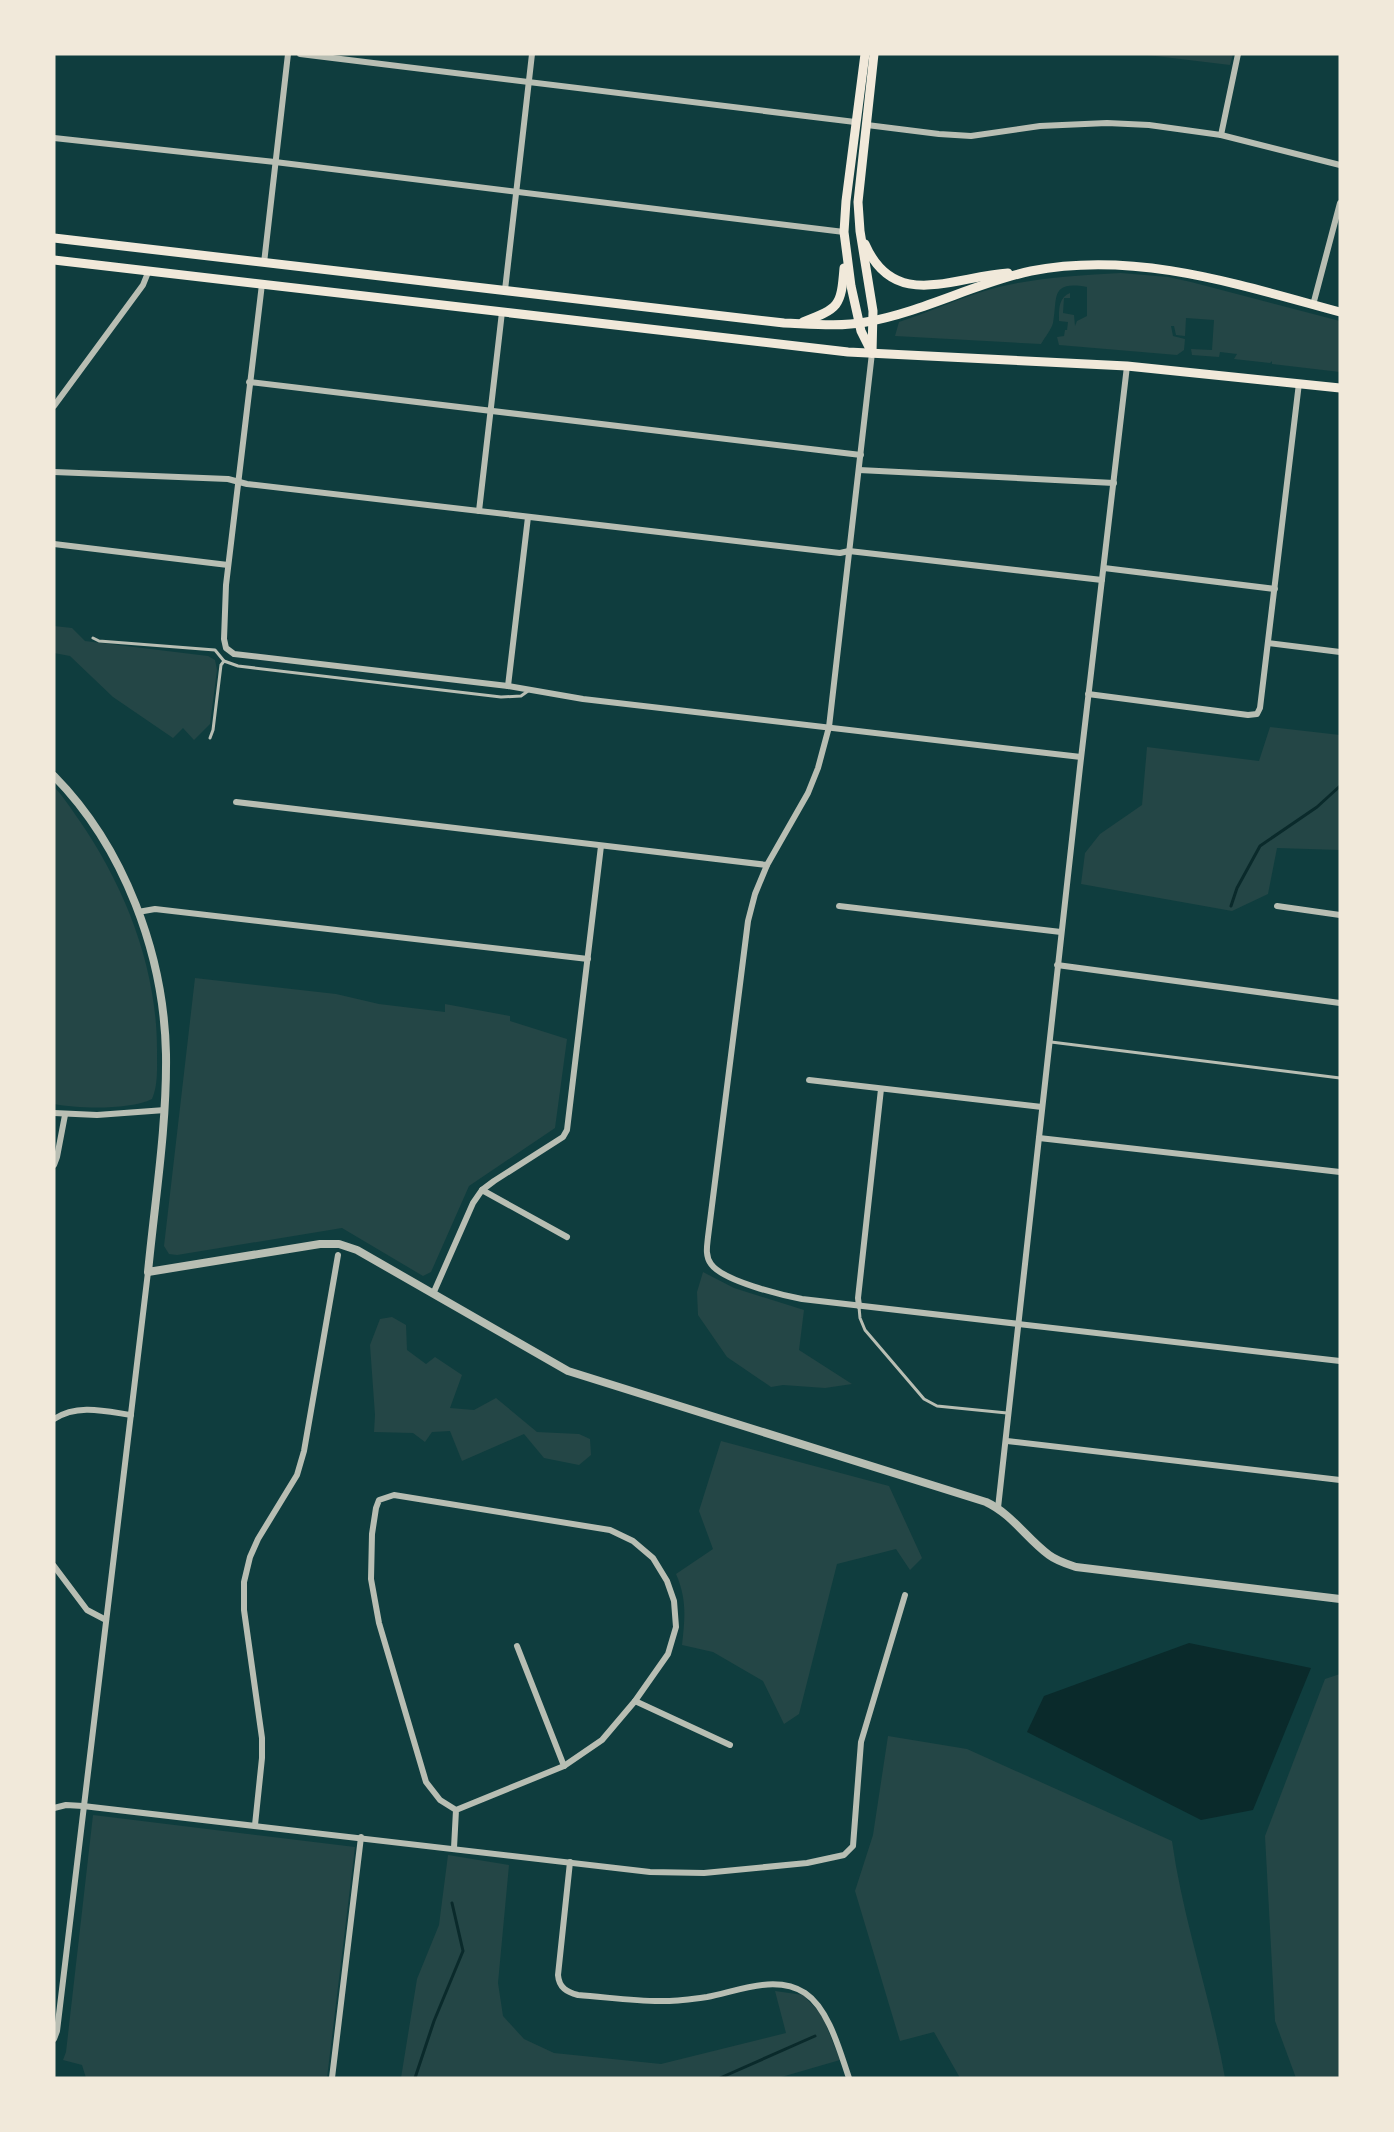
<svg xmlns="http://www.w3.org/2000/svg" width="1394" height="2132" viewBox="0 0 1394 2132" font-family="'Noto Sans',sans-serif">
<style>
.green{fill:#244646}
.water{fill:#0a2a2b}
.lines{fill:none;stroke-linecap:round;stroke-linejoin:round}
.stream{stroke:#0a2a2b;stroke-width:3}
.service{stroke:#b8beb3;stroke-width:3}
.minor{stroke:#b8beb3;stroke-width:6}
.tertiary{stroke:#b8beb3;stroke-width:8}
.trunk{stroke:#f1e9da;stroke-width:9}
</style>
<rect width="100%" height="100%" fill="#0f3d3e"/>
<g class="green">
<path d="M1139 54H1233L1230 65Z"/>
<path d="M1121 273 1168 277 1191 282 1340 321V372L1272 364V361L1270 363 1234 359 1237 354 1220 352 1219 357 1192 355 1191 349 1212 350 1214 320 1186 318 1185 336 1176 335 1174 326H1171L1173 336 1185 339 1184 350 1177 355 1059 345 1057 337 1064 336 1065 330H1067L1068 322 1059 321C1059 310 1058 298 1070 293V298H1064L1063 313 1074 315 1075 326 1077 321 1087 316V287C1049 280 1058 299 1053 323 1051 330 1045 337 1041 344L895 336 899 322C926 313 951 302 978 293 1024 278 1072 276 1121 273Z"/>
<path d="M54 626 72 628 85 641 208 656 215 660 217 670 210 724 194 740 183 728 173 738 113 697 70 656 54 653Z"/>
<path d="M1270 727 1340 735V850L1277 848 1268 894 1232 911 1081 884 1085 853 1100 834 1142 805 1147 747 1259 761Z"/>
<path d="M54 787C64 797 71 809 79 820 126 888 158 970 157 1054 157 1069 158 1085 152 1099 130 1110 79 1109 54 1104Z"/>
<path d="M195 978 336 994 379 1004 445 1012V1004L510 1016V1021L567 1039 555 1128 469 1186 431 1272 423 1276 342 1228 177 1255 169 1254 164 1246Z"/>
<path d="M703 1272 734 1288 804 1310 799 1350 852 1384 825 1388 783 1385 771 1387 727 1357 698 1315 697 1292Z"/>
<path d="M392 1317 406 1325 407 1350 426 1364 435 1357 462 1375 450 1408 474 1410 496 1398 537 1432 579 1434 590 1439 591 1455 579 1465 544 1458 524 1434 462 1461 450 1431 432 1432 425 1442 413 1433 374 1432 375 1415 370 1345 380 1319Z"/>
<path d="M721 1441 889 1486 922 1558 910 1570 896 1549 837 1564 799 1714 784 1724 763 1681 713 1652 682 1645C685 1618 687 1599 676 1574L713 1549 699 1511Z"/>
<path d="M1340 1674V2078H1296L1275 2021 1265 1836 1325 1679Z"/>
<path d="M888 1736 967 1749 1172 1841C1183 1921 1211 1998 1225 2078H960L934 2032 900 2041 855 1891 873 1835Z"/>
<path d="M93 1815 355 1847 327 2078H86L82 2065 63 2060 66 2052Z"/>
<path d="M448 1855 509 1865 498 1983 503 2016 524 2039 554 2053 661 2064 786 2033 775 1991 803 1995 822 2015 840 2060 778 2078H401L417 1979 439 1925Z"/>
</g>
<path class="water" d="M1189 1643 1311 1668 1253 1810 1201 1820 1027 1732 1044 1696Z"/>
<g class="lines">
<g class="stream">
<path d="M1231 906 1237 888 1260 846 1317 807 1340 786"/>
<path d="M415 2078 434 2021 463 1951 452 1903"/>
<path d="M720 2078 815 2036"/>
</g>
<g class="service">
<path d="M93 638 99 641 215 650 224 661 238 666 501 697 521 696 528 691"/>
<path d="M210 738 213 730 221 665 224 661"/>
<path d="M1051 1042 1340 1078"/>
<path d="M859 1307 860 1318 865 1330 924 1399 937 1406 1007 1413"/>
</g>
<g class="minor">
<path d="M300 54 855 122"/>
<path d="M867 125 939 134 971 136 1040 126 1107 123 1149 125 1221 135 1340 165"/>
<path d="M1221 135 1238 54"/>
<path d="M54 138 275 162 844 232"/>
<path d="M264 263 288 54"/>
<path d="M262 284 226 585 224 639 226 648 234 654 508 686 583 699 1081 757"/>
<path d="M505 290 532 54"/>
<path d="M1313 305 1340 203"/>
<path d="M872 353 829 727 818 768 808 793 767 865 755 894 748 921 708 1237C707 1246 705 1256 711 1264 723 1281 781 1295 802 1299L1340 1361"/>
<path d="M249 382 861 455"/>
<path d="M54 406 143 285 149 270"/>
<path d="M859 470 1114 483"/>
<path d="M54 472 228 479 247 484 840 553 849 551 1102 580"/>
<path d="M479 511 502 312"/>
<path d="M54 544 228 565"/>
<path d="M1104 568 1275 589"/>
<path d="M1268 643 1340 652"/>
<path d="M508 686 528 517"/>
<path d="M1088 694 1248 715 1257 714 1260 708 1299 383"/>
<path d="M236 802 767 865"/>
<path d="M839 906 1061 932"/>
<path d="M1277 906 1340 915"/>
<path d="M138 912 155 909 588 959"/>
<path d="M1057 965 1340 1003"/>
<path d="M809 1080 1042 1107"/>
<path d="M54 1113 97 1115 165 1110"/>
<path d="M1039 1138 1340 1172"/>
<path d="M54 1165 57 1157 65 1115"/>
<path d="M482 1190 567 1237"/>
<path d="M433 1294 473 1203 482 1190 494 1181 563 1137 567 1130 601 846"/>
<path d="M859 1306 858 1298 881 1089"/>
<path d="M54 1419C78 1404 104 1411 131 1415"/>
<path d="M1007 1441 1340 1480"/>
<path d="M998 1508 1080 767 1127 366"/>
<path d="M54 1566 87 1610 106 1620"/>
<path d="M517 1646 564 1766"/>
<path d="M635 1701 730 1745"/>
<path d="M54 1808 66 1805 83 1806 650 1872 704 1873 807 1863 844 1855 853 1846 861 1742 905 1595"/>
<path d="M255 1825 262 1758V1738L244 1610V1582L250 1557 258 1539 297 1475 304 1451 338 1255"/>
<path d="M454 1848 456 1810 440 1800 426 1782 379 1623 371 1579 372 1534 376 1508 379 1500 394 1495 610 1530 633 1541 653 1558 667 1581 674 1601 676 1627 668 1654 635 1701 602 1740 564 1766 456 1810"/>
<path d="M570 1862 558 1975C559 1988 567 1992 578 1995 607 1997 637 2002 666 2001 679 2001 693 1999 707 1997 738 1991 776 1974 805 1993 829 2009 840 2052 849 2078"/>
<path d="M54 2039 57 2031 148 1272"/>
<path d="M332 2078 361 1837"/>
</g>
<path class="tertiary" d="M54 776C124 847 164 954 166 1054 167 1126 155 1200 148 1272L320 1244H339L357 1250 568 1371 986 1502C1012 1514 1027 1539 1049 1555 1057 1561 1067 1564 1076 1567L1340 1599"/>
<g class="trunk">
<path d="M865 54 846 201 844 232 851 286 861 331 872 353"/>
<path d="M54 238 784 323C811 324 839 327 866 322 923 312 975 283 1031 271 1136 250 1240 285 1340 312"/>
<path d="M865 244C894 311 952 277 1008 273"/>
<path d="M54 260 848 352 1127 366 1340 388"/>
<path d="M803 322C839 308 841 307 844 268"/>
<path d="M872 353 873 311 860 231 858 202 874 54"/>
</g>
</g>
<rect width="1394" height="2132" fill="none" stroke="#f1e9da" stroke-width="111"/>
</svg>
